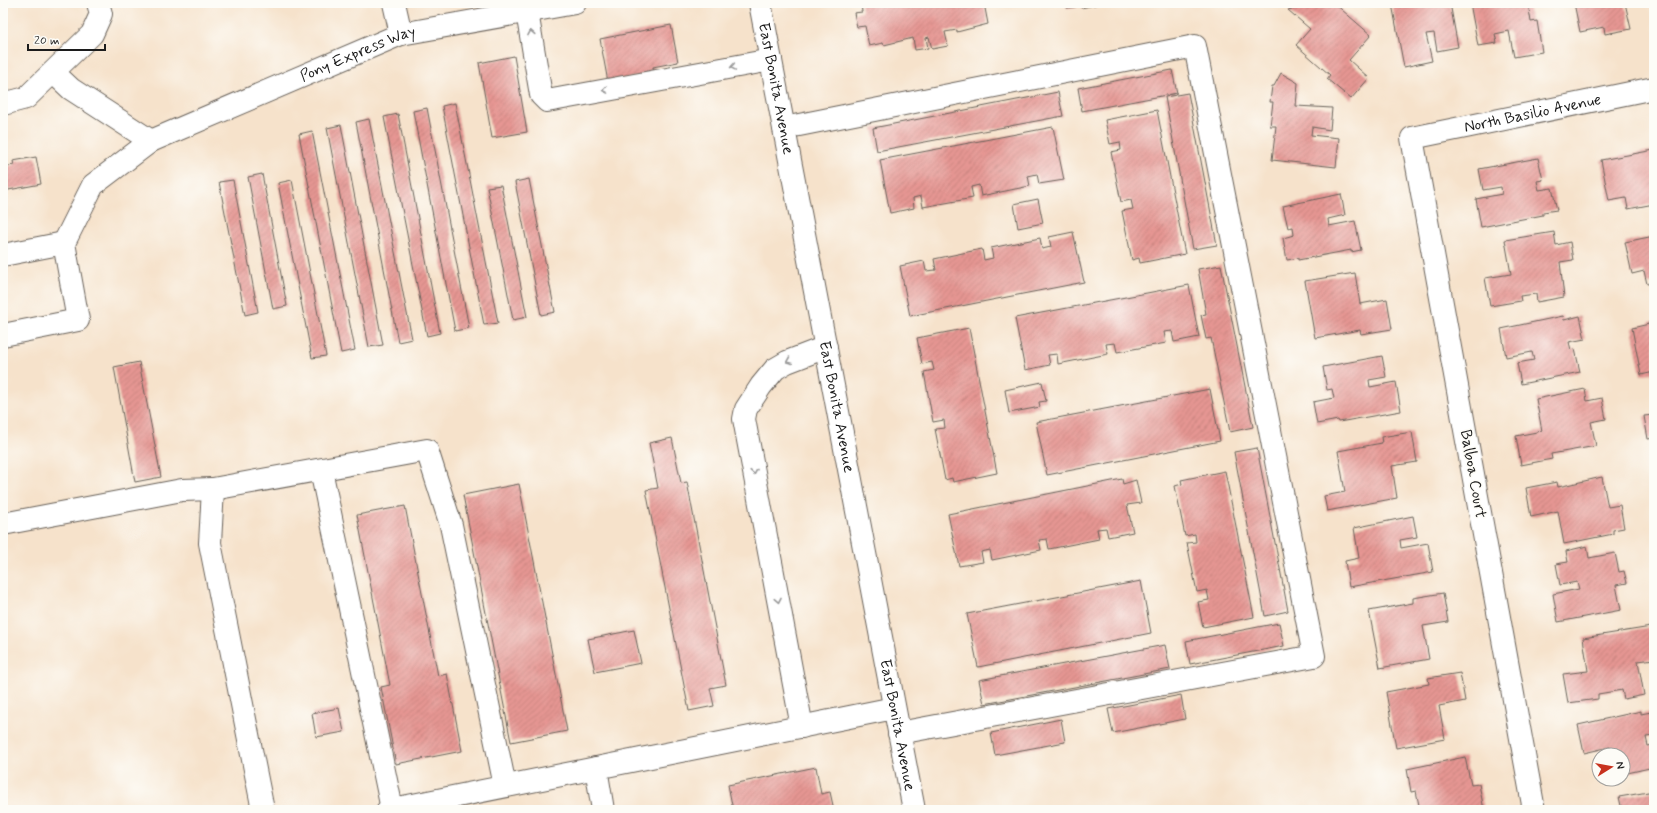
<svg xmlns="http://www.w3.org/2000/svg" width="1657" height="813" viewBox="0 0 1657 813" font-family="Mynerve,sans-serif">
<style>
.building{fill:url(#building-hatch)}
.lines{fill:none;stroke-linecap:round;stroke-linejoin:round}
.minor-casing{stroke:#686159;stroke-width:24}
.major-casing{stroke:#686159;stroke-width:24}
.minor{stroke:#fff;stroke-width:22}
.major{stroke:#fff;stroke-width:22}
.oneway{stroke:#999}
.labels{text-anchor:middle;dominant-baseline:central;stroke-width:3;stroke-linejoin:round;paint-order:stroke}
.street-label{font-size:16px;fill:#1c1c1c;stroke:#fdfcf7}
</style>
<defs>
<pattern id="building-hatch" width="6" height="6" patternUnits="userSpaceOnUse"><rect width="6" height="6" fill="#e69693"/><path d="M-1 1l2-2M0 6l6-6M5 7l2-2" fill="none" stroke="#ba7a77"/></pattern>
</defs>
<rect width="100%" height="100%" fill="#fdfcf7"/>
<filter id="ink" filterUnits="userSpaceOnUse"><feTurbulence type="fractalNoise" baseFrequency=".025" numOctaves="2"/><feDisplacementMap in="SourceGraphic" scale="8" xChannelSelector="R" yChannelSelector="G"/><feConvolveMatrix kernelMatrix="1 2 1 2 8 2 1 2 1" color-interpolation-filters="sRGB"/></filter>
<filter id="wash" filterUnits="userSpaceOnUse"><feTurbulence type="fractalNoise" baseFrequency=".012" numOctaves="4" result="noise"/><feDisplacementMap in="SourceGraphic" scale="16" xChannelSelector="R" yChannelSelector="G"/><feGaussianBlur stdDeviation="0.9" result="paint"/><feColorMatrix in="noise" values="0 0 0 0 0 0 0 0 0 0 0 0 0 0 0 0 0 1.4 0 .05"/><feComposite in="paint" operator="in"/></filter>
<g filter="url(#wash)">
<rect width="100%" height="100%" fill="#f6e2cb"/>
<g id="blocks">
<g class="building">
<path d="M861 3H984L988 24 957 32V30L945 32 948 46 932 49 929 37 926 38 928 48 915 50 913 38 884 45 883 43 869 46 865 26 857 27 854 13 862 12Z"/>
<path d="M1066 3H1099V4L1081 8V6L1067 8Z"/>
<path d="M1313 3H1334L1371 35 1349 60 1369 78 1351 99 1327 79 1330 75 1296 45 1310 29 1288 10Z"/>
<path d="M1450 3 1458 47 1437 51 1434 33 1426 34 1432 61 1404 67 1392 4Z"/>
<path d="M1470 3H1528L1531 22 1537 21 1542 52 1514 57 1509 31 1495 34 1497 43 1478 46Z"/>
<path d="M1574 3H1625L1631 29 1605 34 1604 27 1580 32Z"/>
<path d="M671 25 678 62 653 67 654 74 608 82 600 39Z"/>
<path d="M514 56 527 132 492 138 479 63Z"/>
<path d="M1172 70 1177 93 1082 111 1078 88Z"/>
<path d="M1281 73 1298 83 1296 106 1332 108 1330 130 1312 127 1311 135 1339 138 1336 167 1272 160 1276 126H1270L1273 102H1270L1272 86H1274Z"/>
<path d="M1058 92 1063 116 877 151 873 128Z"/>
<path d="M1188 93 1217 245 1193 249 1165 97Z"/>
<path d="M455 103 498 323 484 325 442 106Z"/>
<path d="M427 108 469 328 455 331 413 111Z"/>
<path d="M1157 110 1185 254 1140 263 1139 258 1132 260 1122 211 1133 209 1131 200 1121 202 1111 152 1121 150 1120 142 1110 144 1105 120Z"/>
<path d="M398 114 440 333 427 336 384 117Z"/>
<path d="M369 119 412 339 398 342 356 122Z"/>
<path d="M341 125 383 345 369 347 327 128Z"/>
<path d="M1053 127 1064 180 1039 184 1037 174 1028 176 1030 186 981 196 979 185 971 187 973 198 923 207 921 196 913 198 914 208 890 213 880 160Z"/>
<path d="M312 131 355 350 341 353 299 134Z"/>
<path d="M1654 150V204L1628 209 1626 198 1609 201 1601 160Z"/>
<path d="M36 157 41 184 3 191V167L14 165 13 161Z"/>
<path d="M1538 158 1543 180 1537 181 1539 190 1552 188 1557 210 1543 212V215L1481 227 1476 199 1502 194 1501 187 1483 190 1479 169Z"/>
<path d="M262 174 287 306 273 309 248 177Z"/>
<path d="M529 179 555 312 541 315 515 182Z"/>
<path d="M233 180 258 312 245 315 219 182Z"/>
<path d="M292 180 326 356 312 358 278 183Z"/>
<path d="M501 185 527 317 513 320 487 187Z"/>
<path d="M1341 194 1345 215 1328 219 1329 226 1355 221 1361 250 1351 252V250L1298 260V258L1287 260 1283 238 1294 235 1293 227 1288 228 1283 206Z"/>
<path d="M1038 199 1043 223 1018 228 1014 204Z"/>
<path d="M1073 232 1084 282 910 316 900 266 924 261 926 271 936 270 934 259 982 249 984 260 993 258 991 248 1040 238 1042 249 1051 247 1049 237Z"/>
<path d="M1554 232 1556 245 1570 242 1573 260 1560 262 1564 297 1537 302 1536 294 1520 296 1521 301 1490 306 1485 278 1511 274 1505 240Z"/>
<path d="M1654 236V283L1647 284 1644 271 1632 274 1625 242Z"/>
<path d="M1221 265 1253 427 1230 432 1211 338 1206 339 1201 315 1206 314 1198 269Z"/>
<path d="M1355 273 1360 304 1387 299 1392 329 1361 334 1360 330 1315 338 1305 281Z"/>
<path d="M1189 285 1199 337 1174 342 1172 331 1164 332 1166 343 1117 352 1115 343 1106 344 1108 354 1058 364 1057 354 1048 355 1050 365 1025 370 1015 318Z"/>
<path d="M1563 316 1564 320 1580 316 1585 339 1569 342 1571 350 1575 349 1580 372 1521 384 1517 363 1534 360 1532 352 1506 357 1501 329Z"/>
<path d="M1654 321V372L1641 375 1632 328 1649 324V322Z"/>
<path d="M969 328 997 473 953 482 952 478 945 480 935 429 945 428 944 420 933 422 924 372 934 370 932 362 922 364 917 338Z"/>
<path d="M1382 356 1386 377 1369 380 1370 387 1396 382 1401 411 1339 422 1338 420 1317 424 1313 402 1334 398 1332 389 1327 390 1323 367Z"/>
<path d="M139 362 161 477 135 482 114 367Z"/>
<path d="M1042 382 1046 401 1039 402 1040 407 1009 413 1005 390Z"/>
<path d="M1210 389 1220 441 1047 475 1036 422Z"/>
<path d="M1585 389 1587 401 1602 398 1606 419 1591 422 1596 446 1551 454 1552 459 1521 465 1516 436 1542 431 1536 399Z"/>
<path d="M1654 415V438L1648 439 1644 416Z"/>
<path d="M1412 432 1417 462 1392 466 1397 498 1327 511 1324 496 1345 492 1338 451 1382 443 1381 437Z"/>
<path d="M672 438 681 483 687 482 726 685 710 688 714 706 689 711 646 490 658 488 649 443Z"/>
<path d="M1257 448 1288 611 1265 616 1234 452Z"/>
<path d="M1225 471 1254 617 1203 627 1198 602 1209 600 1207 590 1197 592 1187 543 1196 542 1195 534 1185 536 1175 486 1182 484 1181 480Z"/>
<path d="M1602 477 1608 507 1620 505 1624 528 1613 530V534L1564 544 1558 511 1531 517 1526 488 1557 482 1558 487Z"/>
<path d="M1122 479 1123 484 1136 480 1141 503 1127 505 1133 532 1108 537 1106 528 1097 529 1099 539 1049 549 1047 539 1039 540 1041 550 992 560 990 550 981 552 983 562 959 566 948 514Z"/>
<path d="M519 484 567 731 511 742 463 495Z"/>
<path d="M405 506 438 676 447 674 462 751 396 764 381 687 390 685 357 515Z"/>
<path d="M1413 516 1417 537 1400 540 1401 548 1428 543 1433 572 1349 587 1345 561 1359 558 1354 528Z"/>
<path d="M1587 546 1589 558 1615 553 1619 572 1624 571 1627 583 1616 585 1621 610 1558 622 1553 594 1579 589 1577 582 1560 585 1556 564 1568 562 1566 551Z"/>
<path d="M1141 581 1151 633 978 667 967 614Z"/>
<path d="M1443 593 1448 622 1423 626 1429 659 1380 668 1369 611 1413 603V598Z"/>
<path d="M1279 623 1284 646 1190 664 1186 641Z"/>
<path d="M1651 627 1654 643V659L1638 661 1644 695 1624 699 1622 690 1598 694V699L1568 703 1563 674 1588 671 1583 638Z"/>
<path d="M634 630 641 663 595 672 588 639Z"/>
<path d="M1165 645 1170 669 984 704 979 680Z"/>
<path d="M1460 673 1465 701 1439 706 1445 739 1396 748 1386 692 1429 684 1428 678Z"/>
<path d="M1181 695 1185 719 1113 733 1108 709Z"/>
<path d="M339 708 344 732 316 737 312 713Z"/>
<path d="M1641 711V714L1651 712 1654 725V736L1646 737 1648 746 1653 745 1654 767 1623 774V755H1612L1610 747 1584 753 1578 725Z"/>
<path d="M1061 719 1065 742 995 755 991 733Z"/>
<path d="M1465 757 1471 785 1479 784 1484 810H1420L1416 791 1411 792 1407 769Z"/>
<path d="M1599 757V774H1598L1595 758Z"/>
<path d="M816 767 821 794 830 792 834 810H733L728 785Z"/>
<path d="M1654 791V810H1622L1619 797Z"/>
</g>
</g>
</g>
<g filter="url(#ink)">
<use href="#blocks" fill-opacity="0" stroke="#686159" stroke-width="1"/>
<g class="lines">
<g class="minor-casing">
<g id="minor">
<path d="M394 3 401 34"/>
<path d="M527 12 541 95 547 101 771 60"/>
<path d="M54 73 71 89 151 141"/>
<path d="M3 104 26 98 92 34 101 14 98 3"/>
<path d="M784 128 1195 46 1314 656 899 733"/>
<path d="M3 255 64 243"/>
<path id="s1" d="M3 335 78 320 64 243 93 185 151 141 401 34 575 3"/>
<path d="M321 470 392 809"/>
<path d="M213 489 427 450 451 525 505 786"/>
<path d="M3 524 182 490 213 489 210 543 263 810"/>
<path d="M802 727 744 419 746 409 761 386 775 369 787 362 826 347"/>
<path d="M596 768 603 810"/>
<path d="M388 810 894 708"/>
<path id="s2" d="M1534 810 1412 138 1654 88"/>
</g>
</g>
<g class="major-casing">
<g id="major">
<path id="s3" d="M760 3 914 810"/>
</g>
</g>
<use href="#minor" class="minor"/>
<use href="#major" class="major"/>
</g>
<defs><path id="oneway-chevron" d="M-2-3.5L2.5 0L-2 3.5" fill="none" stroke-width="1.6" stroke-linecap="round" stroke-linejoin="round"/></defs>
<g class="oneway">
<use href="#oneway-chevron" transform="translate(531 33) rotate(-100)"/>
<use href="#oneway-chevron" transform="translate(733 67) rotate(170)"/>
<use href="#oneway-chevron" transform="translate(605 90) rotate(170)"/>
<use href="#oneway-chevron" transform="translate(789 361) rotate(157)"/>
<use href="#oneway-chevron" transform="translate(754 472) rotate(79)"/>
<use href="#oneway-chevron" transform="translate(778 600) rotate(79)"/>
</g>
</g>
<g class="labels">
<g class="street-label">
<text stroke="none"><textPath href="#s1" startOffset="517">Pony Express Way</textPath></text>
<text stroke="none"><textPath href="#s3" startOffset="87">East Bonita Avenue</textPath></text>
<text stroke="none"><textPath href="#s2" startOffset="806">North Basilio Avenue</textPath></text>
<text stroke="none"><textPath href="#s3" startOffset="411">East Bonita Avenue</textPath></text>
<text transform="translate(1473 474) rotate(80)">Balboa Court</text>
<text stroke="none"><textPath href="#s3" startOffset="735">East Bonita Avenue</textPath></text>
</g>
</g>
<rect width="1657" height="813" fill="none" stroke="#fdfcf7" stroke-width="16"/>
<g transform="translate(1611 767) rotate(79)"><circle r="19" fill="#fdfcf7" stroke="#a3a29f"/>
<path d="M0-3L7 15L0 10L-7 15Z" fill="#c8321e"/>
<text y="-6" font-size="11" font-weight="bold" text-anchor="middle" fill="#1c1c1c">N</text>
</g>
<path d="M28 44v6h77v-6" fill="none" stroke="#1c1c1c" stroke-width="2"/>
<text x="34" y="44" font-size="12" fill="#1c1c1c" stroke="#fdfcf7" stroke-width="3" paint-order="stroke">20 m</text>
</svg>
